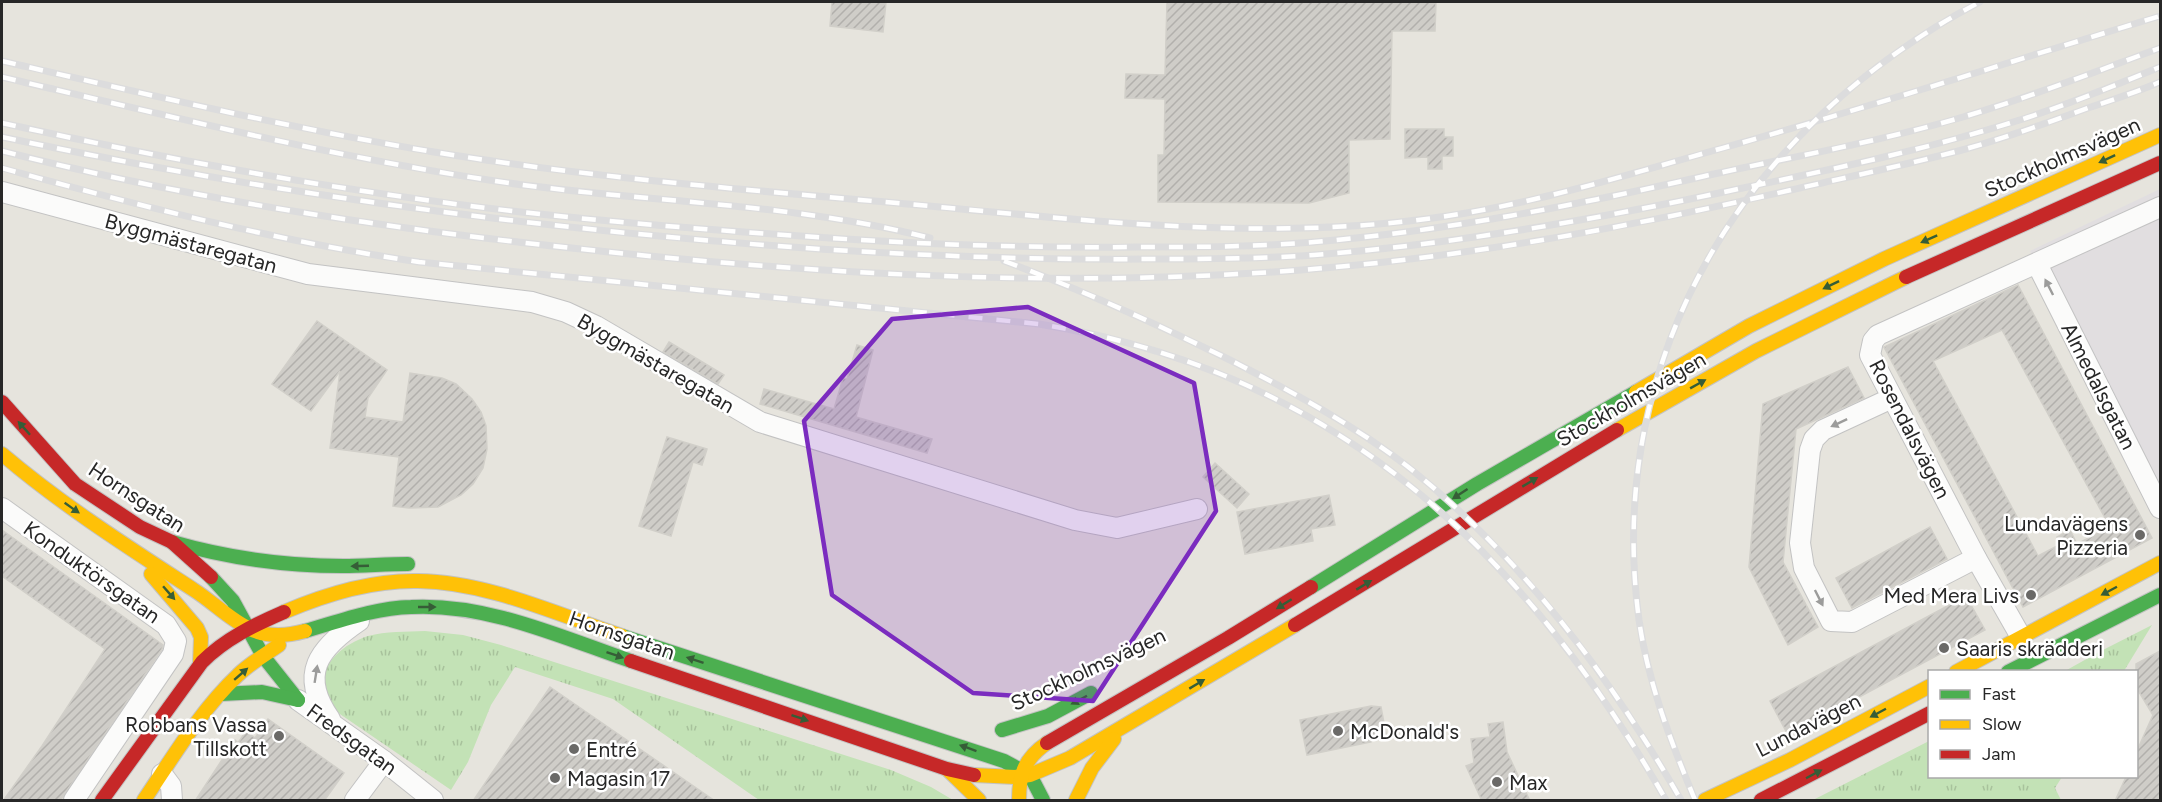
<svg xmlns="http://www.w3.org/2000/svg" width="2162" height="802" viewBox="0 0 2162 802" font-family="Figtree,sans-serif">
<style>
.industrial{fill:#e1dee0}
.grass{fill:url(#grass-tufts)}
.building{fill:url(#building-hatch);stroke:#d1cfc9;stroke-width:1.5;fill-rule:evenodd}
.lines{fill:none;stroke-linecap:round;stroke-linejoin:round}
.street-casing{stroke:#c3c3c3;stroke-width:22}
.fast-casing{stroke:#c3c3c3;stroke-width:16}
.slow-casing{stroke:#c3c3c3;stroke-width:16}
.jam-casing{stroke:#c3c3c3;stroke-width:16}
.street{stroke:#fbfbfa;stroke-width:20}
.fast{stroke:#4caf50;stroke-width:14}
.slow{stroke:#ffc107;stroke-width:14}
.jam{stroke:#c62828;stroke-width:14}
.rail-casing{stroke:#dcdcdd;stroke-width:7}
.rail{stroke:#fff;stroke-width:4.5;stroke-dasharray:14;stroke-linecap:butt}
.oneway{fill:#365d37}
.oneway2{fill:#9c9c9b}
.marked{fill:#7b2cbf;fill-opacity:0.2;stroke:#7b2cbf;stroke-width:4.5;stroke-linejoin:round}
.poi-dot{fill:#6a6967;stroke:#fff;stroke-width:2}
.labels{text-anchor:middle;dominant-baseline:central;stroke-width:5;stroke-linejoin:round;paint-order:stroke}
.street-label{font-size:21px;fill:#272727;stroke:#fff}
.poi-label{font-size:21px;fill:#272727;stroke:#fff;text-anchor:start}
</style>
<defs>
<pattern id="grass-tufts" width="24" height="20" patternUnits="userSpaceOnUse" patternTransform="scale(1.5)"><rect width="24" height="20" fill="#c3e2b6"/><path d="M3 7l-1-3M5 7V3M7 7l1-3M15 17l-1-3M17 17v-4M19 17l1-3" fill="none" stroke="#a8c29c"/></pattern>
<pattern id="building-hatch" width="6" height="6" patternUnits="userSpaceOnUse" patternTransform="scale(1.5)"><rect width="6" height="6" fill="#cfcdc8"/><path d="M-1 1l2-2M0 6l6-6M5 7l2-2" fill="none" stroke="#b2b0ac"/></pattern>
</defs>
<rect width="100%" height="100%" fill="#e6e4dd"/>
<path class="industrial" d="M2160 189V494L2030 251Z"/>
<g class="grass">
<path d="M2152 625 2124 671H2065L2099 652Z"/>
<path d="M425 631 463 635 501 645 891 770 931 787 953 800H759L613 699 515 667 491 705 468 762 451 790 334 710C308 677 334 647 368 636 386 631 406 632 425 631Z"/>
<path d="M1929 741 1930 776 2062 777 2055 788 2061 800H1813Z"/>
</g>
<g class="building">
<path d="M832 2H886L883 32 830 26Z"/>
<path d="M1167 2H1436L1435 31H1392L1390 139 1349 140V193L1309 203 1158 202V155H1164L1165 99 1125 98 1126 74 1165 75Z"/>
<path d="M1405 129H1444V137H1453V156H1442V169H1428V157L1405 158Z"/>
<path d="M2018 285 2152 538 2023 607 1884 347ZM2002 330 2110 527 2077 544 2070 530 2057 537 2061 544 2038 556 1933 361Z"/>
<path d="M317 321 387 370 368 398 365 417 403 422 410 373 442 378 456 384 472 399 481 412 486 426 487 449 483 468 473 484 461 495 438 507 409 508 393 506 399 457 330 448 340 371 311 411 272 384Z"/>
<path d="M669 342 724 375 718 384 663 352Z"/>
<path d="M857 345 873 350 856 417 932 439 927 453 760 404 764 389 834 409 843 378 847 379Z"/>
<path d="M1848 367 1864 398 1796 429 1783 562 1818 627 1788 645 1749 567 1763 404Z"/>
<path d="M667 437 707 449 702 465 693 462 671 536 639 526Z"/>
<path d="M1215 463 1249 494 1237 508 1203 477Z"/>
<path d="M1329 495 1335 525 1311 529 1313 541 1245 554 1237 512Z"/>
<path d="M1930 527 1947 559 1852 608 1836 578Z"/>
<path d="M2 530 163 645 162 649 60 801H3L42 746 105 649 2 576Z"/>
<path d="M1966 596 1985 630 1788 735 1770 701Z"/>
<path d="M2160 651V795L2158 801H2115L2126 777H2136V753L2153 715 2136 687V664Z"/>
<path d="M550 687 715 801H473Z"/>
<path d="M1371 706 1381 707 1386 734 1370 737 1371 742 1307 755 1300 720Z"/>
<path d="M268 719 344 773 324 801H195L235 740 238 743 246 731 255 738Z"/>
<path d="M1503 722 1507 752 1530 801H1482L1466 766 1474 763 1471 739 1490 737 1488 724Z"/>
</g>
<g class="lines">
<g class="street-casing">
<g id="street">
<path d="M2 192 308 274 532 302 566 312 596 326 760 422 1075 520 1117 528 1197 509"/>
<path d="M2037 264 2160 508"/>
<path d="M1892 398 1823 430 1814 439 1810 450 1800 543 1804 568 1831 621 1852 622 1976 558"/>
<path d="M2 508 166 625 176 641 173 654 74 800"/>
<path d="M2021 637 1976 558 1870 355 1873 341 1878 335 2160 207"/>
<path d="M298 700 384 761 433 800"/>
<path d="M330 719C298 674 319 648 359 621"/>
<path d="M162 774 171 786 172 800"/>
<path d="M355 800 384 761"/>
</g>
</g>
<g class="fast-casing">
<g id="fast">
<path d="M172 542C228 558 285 566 343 566 364 566 386 564 408 564"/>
<path d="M211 577 233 601 263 656 298 700"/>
<path d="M1311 587 1477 484 1636 392"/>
<path d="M305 631C340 621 374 608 411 607 487 603 561 637 631 661"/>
<path d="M622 636 1004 761 1030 775 1043 800"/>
<path d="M2008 672 2160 595"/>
<path d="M221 694 262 692 298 700"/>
<path d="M1002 730 1048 716 1091 693"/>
</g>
</g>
<g class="slow-casing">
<g id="slow">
<path d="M1636 392 1749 326 1884 259 2160 135"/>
<path d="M1617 430 1756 351 1906 277"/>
<path d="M2 454C62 505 128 547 194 590 213 602 230 620 250 629 267 637 287 636 305 631"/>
<path d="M151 574 197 628 201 637 200 664"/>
<path d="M284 612C326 594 372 580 418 581 488 582 556 614 622 636"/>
<path d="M1956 672 2160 563"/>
<path d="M947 769 979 800"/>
<path d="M974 775 1015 777 1030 775 1070 758 1295 625"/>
<path d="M144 800C173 757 200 711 238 675 250 663 265 655 279 645"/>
<path d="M1019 800C1019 774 1025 758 1047 743"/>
<path d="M1076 800 1092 768 1114 739"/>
<path d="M1705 800 1790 760 1930 686"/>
</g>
</g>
<g class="jam-casing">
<g id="jam">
<path d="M1906 277 2160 163"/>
<path d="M2 402 75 484 140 527 172 542 211 577"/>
<path d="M1295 625 1617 430"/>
<path d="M631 661 947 769 974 775"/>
<path d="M1047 743 1228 638 1311 587"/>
<path d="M102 800 202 662C225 639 254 625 284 612"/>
<path d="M1761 800 1930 713"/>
</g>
</g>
<use href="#street" class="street"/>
<use href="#fast" class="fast"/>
<use href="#slow" class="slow"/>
<use href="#jam" class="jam"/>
<g class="rail-casing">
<g id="rail">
<path d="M2 61C145 94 289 128 434 152 598 179 764 191 929 206 1102 222 1275 242 1447 216 1535 203 1620 177 1705 153 1858 111 2009 62 2160 16"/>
<path d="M2 77C168 116 333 157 502 182 645 203 790 202 930 238"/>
<path d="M2 123C170 160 340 191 512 211 617 223 724 231 830 238 933 245 1035 248 1138 247 1197 247 1256 247 1314 242 1446 231 1576 205 1705 176 1791 157 1878 142 1963 117 2030 97 2095 72 2160 48"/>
<path d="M2 137C272 194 543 230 819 249 929 256 1039 260 1149 259 1204 259 1259 259 1314 255 1457 244 1598 219 1738 189 1835 169 1932 148 2026 118 2072 103 2116 85 2160 67"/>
<path d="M2 151C201 202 405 231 609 252 843 276 1079 288 1313 269 1474 256 1634 226 1791 190 1848 177 1906 165 1962 150 2005 138 2047 123 2088 108 2112 100 2137 92 2160 82"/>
<path d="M2 168C139 206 277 241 419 262L1039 324C1334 371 1522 548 1666 800"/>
<path d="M1004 261C1080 289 1152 322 1224 357 1287 389 1351 423 1407 466 1521 556 1609 675 1681 800"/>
<path d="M1695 800C1671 742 1648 683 1639 620 1603 355 1749 122 1980 2"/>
</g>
</g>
<use href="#rail" class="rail"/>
</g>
<defs><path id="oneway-solid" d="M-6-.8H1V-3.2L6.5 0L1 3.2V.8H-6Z" transform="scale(1.5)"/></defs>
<g class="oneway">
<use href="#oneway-solid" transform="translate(2107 159) rotate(155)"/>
<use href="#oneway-solid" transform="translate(1929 239) rotate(156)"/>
<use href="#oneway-solid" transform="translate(1831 285) rotate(154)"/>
<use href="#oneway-solid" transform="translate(1698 384) rotate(-29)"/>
<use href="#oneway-solid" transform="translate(24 428) rotate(-132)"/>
<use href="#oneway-solid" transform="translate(1530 482) rotate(-31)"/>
<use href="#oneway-solid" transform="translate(1460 494) rotate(147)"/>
<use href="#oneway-solid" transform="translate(72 508) rotate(35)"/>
<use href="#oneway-solid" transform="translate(360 566) rotate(178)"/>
<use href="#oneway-solid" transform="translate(1364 585) rotate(-31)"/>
<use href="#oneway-solid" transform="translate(2109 591) rotate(152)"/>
<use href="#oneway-solid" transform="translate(169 593) rotate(49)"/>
<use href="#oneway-solid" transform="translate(1284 604) rotate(148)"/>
<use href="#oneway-solid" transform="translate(427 607)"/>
<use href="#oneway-solid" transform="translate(615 655) rotate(19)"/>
<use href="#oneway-solid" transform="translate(695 660) rotate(-162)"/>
<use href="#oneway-solid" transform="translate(241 674) rotate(-41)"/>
<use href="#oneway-solid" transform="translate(1197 684) rotate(-31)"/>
<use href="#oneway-solid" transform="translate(1079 700) rotate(152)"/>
<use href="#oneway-solid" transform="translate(1878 713) rotate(152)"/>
<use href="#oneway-solid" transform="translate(800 718) rotate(19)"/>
<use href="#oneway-solid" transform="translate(968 748) rotate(-160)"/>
<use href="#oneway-solid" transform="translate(1814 774) rotate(-28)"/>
</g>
<g class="oneway2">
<use href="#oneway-solid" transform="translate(2049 287) rotate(-117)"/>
<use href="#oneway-solid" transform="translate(1839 423) rotate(155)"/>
<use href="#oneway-solid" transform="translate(1819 598) rotate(63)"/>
<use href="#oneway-solid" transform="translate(316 674) rotate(-81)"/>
</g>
<path class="marked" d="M1028 307 1194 383 1216 511 1093 701 973 693 832 595 804 421 892 319Z"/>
<g class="poi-dot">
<circle cx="2140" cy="535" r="6"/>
<circle cx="2031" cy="595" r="6"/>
<circle cx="1944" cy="648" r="6"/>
<circle cx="1338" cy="731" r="6"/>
<circle cx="279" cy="736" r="6"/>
<circle cx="574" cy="749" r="6"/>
<circle cx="555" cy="778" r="6"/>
<circle cx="1497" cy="782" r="6"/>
</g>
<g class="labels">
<g class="street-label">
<text transform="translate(2062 157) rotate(-24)">Stockholmsvägen</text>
<text transform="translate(191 243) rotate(15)">Byggmästaregatan</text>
<text transform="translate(656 363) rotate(30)">Byggmästaregatan</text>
<text transform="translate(2099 386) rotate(63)">Almedalsgatan</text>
<text transform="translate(1631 399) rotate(-30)">Stockholmsvägen</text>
<text transform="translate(1910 429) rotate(63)">Rosendalsvägen</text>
<text transform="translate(137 497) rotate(33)">Hornsgatan</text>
<text transform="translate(92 572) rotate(35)">Konduktörsgatan</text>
<text transform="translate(622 635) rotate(19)">Hornsgatan</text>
<text transform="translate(1088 669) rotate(-25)">Stockholmsvägen</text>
<text transform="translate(1808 725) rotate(-27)">Lundavägen</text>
<text transform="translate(352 739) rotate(36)">Fredsgatan</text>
</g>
<g class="poi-label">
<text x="2128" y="523" text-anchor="end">Lundavägens<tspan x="2128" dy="24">Pizzeria</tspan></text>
<text x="2019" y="595" text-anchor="end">Med Mera Livs</text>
<text x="1956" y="648">Saaris skrädderi</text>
<text x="267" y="724" text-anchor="end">Robbans Vassa<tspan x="267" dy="24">Tillskott</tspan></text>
<text x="1350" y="731">McDonald's</text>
<text x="586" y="749">Entré</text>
<text x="567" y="778">Magasin 17</text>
<text x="1509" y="782">Max</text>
</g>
</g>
<rect width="2162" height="802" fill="none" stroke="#272727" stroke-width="6"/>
<rect x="1928" y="670" width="210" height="108" fill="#ffffff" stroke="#a9a9a9" stroke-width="1.5"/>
<rect x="1940" y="690" width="30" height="9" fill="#4caf50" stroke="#a9a9a9" stroke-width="1.5"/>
<text x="1982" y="700" font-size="18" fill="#272727">Fast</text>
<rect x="1940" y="720" width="30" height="9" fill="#ffc107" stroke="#a9a9a9" stroke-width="1.5"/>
<text x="1982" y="730" font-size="18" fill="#272727">Slow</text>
<rect x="1940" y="750" width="30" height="9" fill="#c62828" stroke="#a9a9a9" stroke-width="1.5"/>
<text x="1982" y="760" font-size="18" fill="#272727">Jam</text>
</svg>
